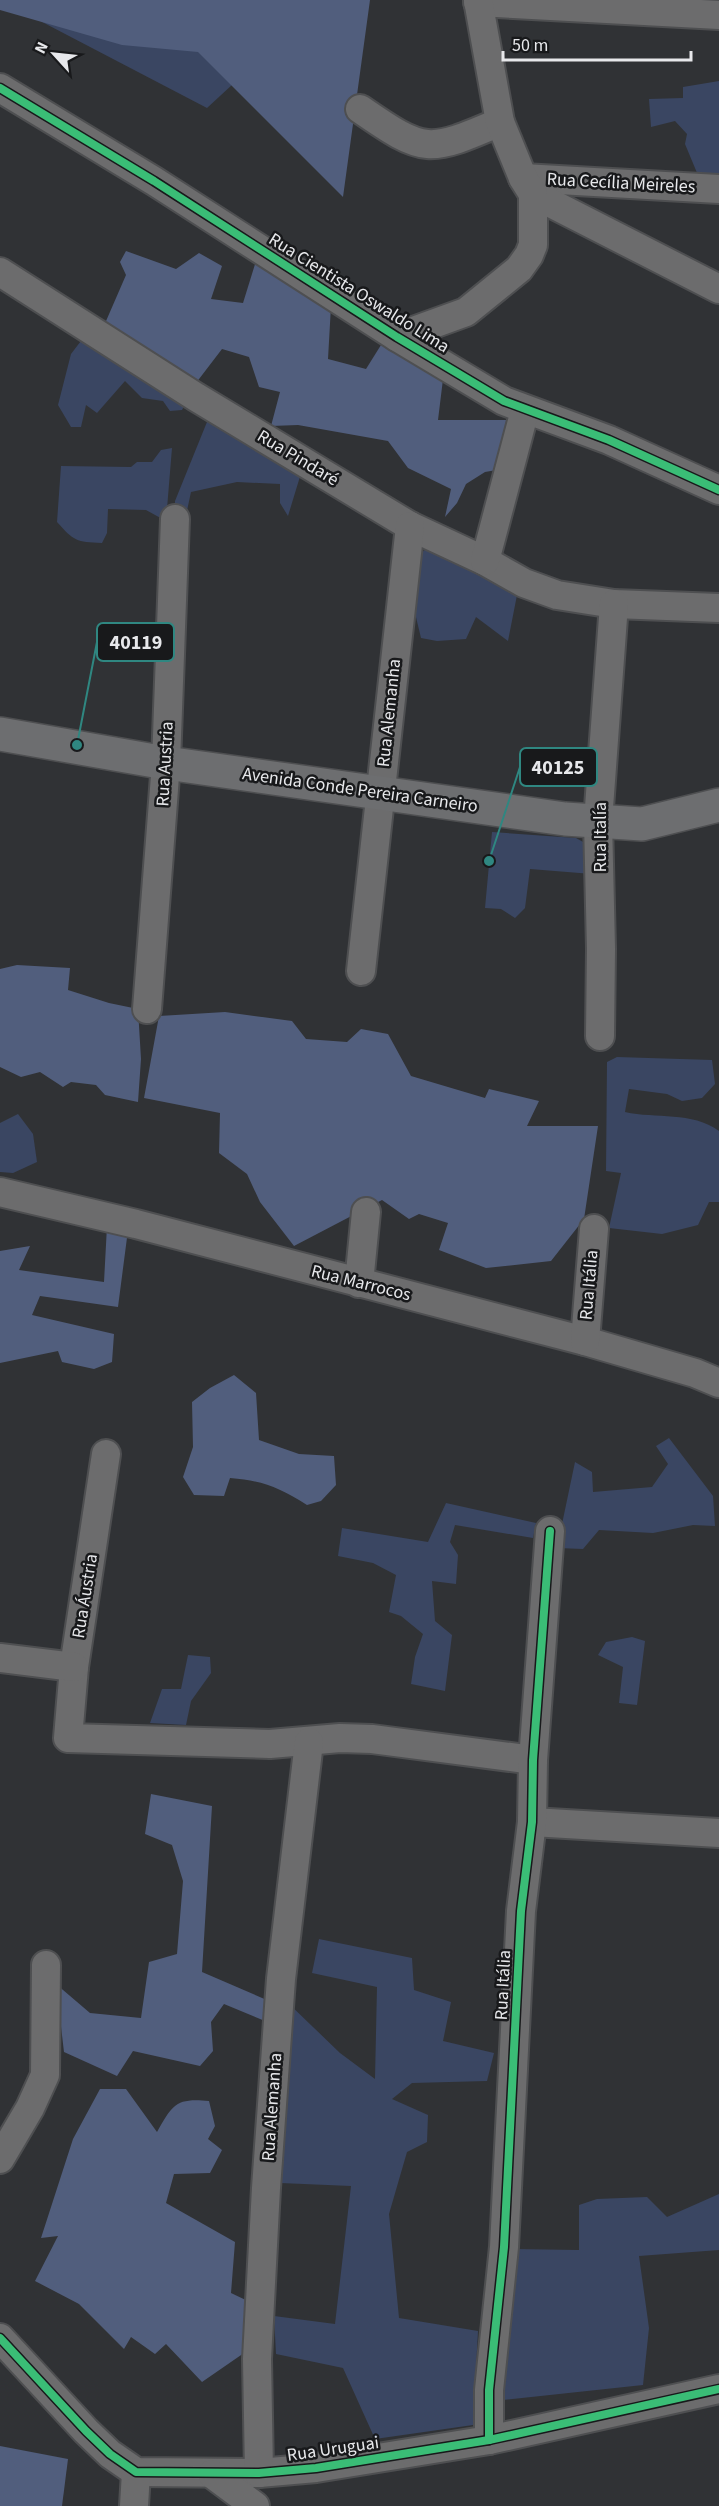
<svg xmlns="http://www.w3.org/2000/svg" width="719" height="2506" viewBox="0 0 719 2506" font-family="'Source Sans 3',sans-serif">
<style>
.green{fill:#3a4662}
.forest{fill:#515e7d}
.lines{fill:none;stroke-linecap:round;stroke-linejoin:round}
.street-casing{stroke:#4e4f51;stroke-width:32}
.secondary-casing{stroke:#4e4f51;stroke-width:36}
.street{stroke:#6c6c6d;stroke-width:28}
.secondary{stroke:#6d6e70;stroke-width:33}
.cycleway-casing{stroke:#18191b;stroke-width:11}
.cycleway{stroke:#3abd76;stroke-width:8}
.labels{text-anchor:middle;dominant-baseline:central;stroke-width:5;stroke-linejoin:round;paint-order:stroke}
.street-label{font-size:18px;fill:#e7e8eb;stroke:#18191b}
.leader{fill:none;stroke:#2f8781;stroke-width:2}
.callout-dot{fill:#2f8781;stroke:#18191b;stroke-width:2}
.callout{fill:#18191b;stroke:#2f8781;stroke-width:2}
.callout-label{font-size:20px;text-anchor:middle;font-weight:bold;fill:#e7e8eb}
</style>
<rect width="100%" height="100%" fill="#303235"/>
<g class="green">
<path d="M0 0H324L207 108Z"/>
<path d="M719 81V182L700 180 685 144 687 134 675 121 651 127 649 99 683 98V87Z"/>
<path d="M84 337 196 383 182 410 170 411 163 401 142 398 125 381 97 413 86 405 81 427H71L58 405 71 354Z"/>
<path d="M209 417 302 470 288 516 280 503V484L237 482 191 492 185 520 175 519V501Z"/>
<path d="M172 448 166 521 146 510 108 509 107 533 102 543C76 542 74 541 57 522L61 466 131 467 137 462H152L161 450Z"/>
<path d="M432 544 517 595 508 641 476 617 466 639 437 641 421 638 404 567Z"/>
<path d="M492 832 576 838 592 847V874L530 869 525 908 515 918 501 909 485 908Z"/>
<path d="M617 1057 712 1060 715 1084 702 1098 682 1101 667 1094 629 1089 625 1112C656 1119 692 1111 719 1131V1202H709L698 1225 662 1234 609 1228 621 1173 606 1171 607 1062Z"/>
<path d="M18 1114 33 1134 37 1162 13 1173 0 1172V1123Z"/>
<path d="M669 1438 713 1496 715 1526 693 1525 653 1533 599 1530 583 1549 557 1548 575 1462 592 1472 593 1492 652 1487 668 1464 656 1446Z"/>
<path d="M446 1503 536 1523 533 1538 455 1525 450 1542 458 1555 456 1584 432 1581 435 1621 452 1635 445 1691 411 1684 415 1657 423 1634 401 1616 389 1612 396 1575 373 1563 338 1556 342 1528 428 1542Z"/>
<path d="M632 1637 645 1641 637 1705 619 1703 623 1667 598 1655 606 1642Z"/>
<path d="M188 1655 210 1657 211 1673 191 1701 186 1725 150 1723 162 1689H181Z"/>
<path d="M319 1939 412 1958 414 1990 451 2002 443 2041 494 2053 487 2081 412 2083 392 2099 428 2115 427 2142 407 2152 389 2214 399 2318 478 2331 473 2425 375 2439 343 2368 276 2354 274 2316 335 2324 351 2186 280 2183 286 2001 340 2053 375 2079 377 1987 312 1973Z"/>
<path d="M719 2194V2250L639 2256 649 2328 643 2385 503 2400 512 2249 579 2250V2205L597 2199 647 2197 667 2217Z"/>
</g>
<g class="forest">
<path d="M0 0H370L343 197 198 52 122 45 0 10Z"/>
<path d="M126 251 176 269 199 253 222 266 211 299 243 303 256 261 331 306 328 359 366 369 386 337 444 371 438 420H518L508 468 485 472 466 484 457 503 445 517 451 489 408 468 388 441 298 425 271 426 280 392 259 387 249 357 222 349 196 383 103 328 126 275 120 262Z"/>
<path d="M17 965 70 968 68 990 109 1003 138 1009 141 1059 138 1102 105 1095 96 1085 71 1082 63 1087 40 1072 21 1077 0 1067V969Z"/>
<path d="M225 1012 292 1021 306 1039 347 1042 361 1029 388 1034 411 1076 485 1098 489 1089 539 1101 527 1126H598L584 1219 551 1261 486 1268 439 1250 448 1223 419 1214 409 1219 382 1200 294 1246 260 1202 247 1174 219 1153 220 1113 144 1098 159 1016Z"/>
<path d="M107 1226 128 1230 118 1307 40 1296 32 1315 114 1334 112 1362 94 1369 62 1362 58 1351 0 1363V1251L30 1246 19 1270 104 1282Z"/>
<path d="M234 1375 256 1393 259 1440 299 1454 334 1456 336 1485 321 1501 307 1505C278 1487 264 1481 230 1478L224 1496 194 1495 183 1477 193 1447 192 1402 210 1388Z"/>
<path d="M151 1794 212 1806 202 1972 269 2001 265 2021 224 2004 211 2022 213 2051 200 2066 133 2051 117 2076 64 2052 56 1984 90 2013 141 2018 149 1962 177 1954 183 1881 172 1845 145 1834Z"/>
<path d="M100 2089H126L157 2132C173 2104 176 2098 209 2101L215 2126 208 2139 222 2150 210 2173 174 2174 166 2203 235 2242 231 2293 252 2303 244 2353 202 2382 166 2344 155 2354 131 2337 124 2349 79 2304 35 2281 58 2236 41 2238 73 2139Z"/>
<path d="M0 2446 68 2459 62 2506H0Z"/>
</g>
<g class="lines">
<g class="street-casing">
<g id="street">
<path d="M478 2 719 15"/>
<path d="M0 88 154 181 397 337 504 401 609 440 719 490"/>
<path d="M360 109C425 154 428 153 500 122"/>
<path d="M523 178 719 189"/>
<path d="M533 194 719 289"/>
<path d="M0 272 196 397 410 526 485 561 524 583 557 595 614 604 719 608"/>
<path d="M397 337 466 312 519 269 529 255 533 245V194L523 178 500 122 478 0"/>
<path d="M485 561 525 410"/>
<path d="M361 971 410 526"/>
<path d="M147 1009 166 763 175 519"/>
<path d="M600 1036 601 949 598 821 614 604"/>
<path d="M0 1192 136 1224 585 1341 695 1373 719 1383"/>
<path d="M359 1283 366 1212"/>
<path d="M585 1341 594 1229"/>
<path d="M106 1454 74 1667 68 1738 270 1744 340 1738 372 1739 533 1760"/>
<path d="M0 1658 74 1667"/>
<path d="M532 1822 719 1833"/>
<path d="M0 2159 30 2108 45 2075 46 1965"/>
<path d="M0 2338 86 2431 110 2454 136 2472 259 2473 316 2468 489 2440 719 2389"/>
<path d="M489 2440V2390L504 2247 521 1911 532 1822 533 1760 550 1531"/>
<path d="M259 2473 257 2359 266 2188 281 1979 309 1742"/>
<path d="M212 2474 255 2506"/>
<path d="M134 2506 136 2472"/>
</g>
</g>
<g class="secondary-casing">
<path id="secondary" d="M0 734 166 763 565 819 642 824 719 805"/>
</g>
<use href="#street" class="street"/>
<use href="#secondary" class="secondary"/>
<g class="cycleway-casing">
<g id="cycleway">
<path d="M0 88 154 181 397 337 504 401 609 440 719 490"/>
<path d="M0 2338 86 2431 110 2454 136 2472 259 2473 316 2468 489 2440 719 2389"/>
<path d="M489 2440V2390L504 2247 521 1911 532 1822 533 1760 550 1531"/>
</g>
</g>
<use href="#cycleway" class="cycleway"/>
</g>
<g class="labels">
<g class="street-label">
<text transform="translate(621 183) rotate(3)">Rua Cecília Meireles</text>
<text transform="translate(359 293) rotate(32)">Rua Cientista Oswaldo Lima</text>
<text transform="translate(298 458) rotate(31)">Rua Pindaré</text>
<text transform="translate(389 713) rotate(-84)">Rua Alemanha</text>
<text transform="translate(165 764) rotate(-87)">Rua Austria</text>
<text transform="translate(360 790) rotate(8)">Avenida Conde Pereira Carneiro</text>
<text transform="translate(600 837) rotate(-90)">Rua Italía</text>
<text transform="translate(361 1283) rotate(14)">Rua Marrocos</text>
<text transform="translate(589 1285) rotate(-85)">Rua Itália</text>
<text transform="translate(85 1596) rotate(-81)">Rua Áustria</text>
<text transform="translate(503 1985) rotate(-87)">Rua Itália</text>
<text transform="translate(272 2107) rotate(-86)">Rua Alemanha</text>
<text transform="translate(333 2449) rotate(-8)">Rua Uruguai</text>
</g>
</g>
<path class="leader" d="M77 745L97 642M489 861L520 767"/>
<g class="callout-dot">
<circle cx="77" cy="745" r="6"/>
<circle cx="489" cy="861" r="6"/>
</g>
<g class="callout">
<rect x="97" y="623" width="77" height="38" rx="6"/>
<rect x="520" y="748" width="77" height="38" rx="6"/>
</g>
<g class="callout-label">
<text x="136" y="649">40119</text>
<text x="558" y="774">40125</text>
</g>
<g transform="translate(54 54) rotate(297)" stroke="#18191b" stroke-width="4.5" paint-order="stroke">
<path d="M0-4.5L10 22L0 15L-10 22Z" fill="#e7e8eb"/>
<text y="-9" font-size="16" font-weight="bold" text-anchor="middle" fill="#e7e8eb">N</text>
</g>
<path d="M503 51v9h188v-9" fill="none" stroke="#e7e8eb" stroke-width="3"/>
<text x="512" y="51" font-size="18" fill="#e7e8eb" stroke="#18191b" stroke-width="4.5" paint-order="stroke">50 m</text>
</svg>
